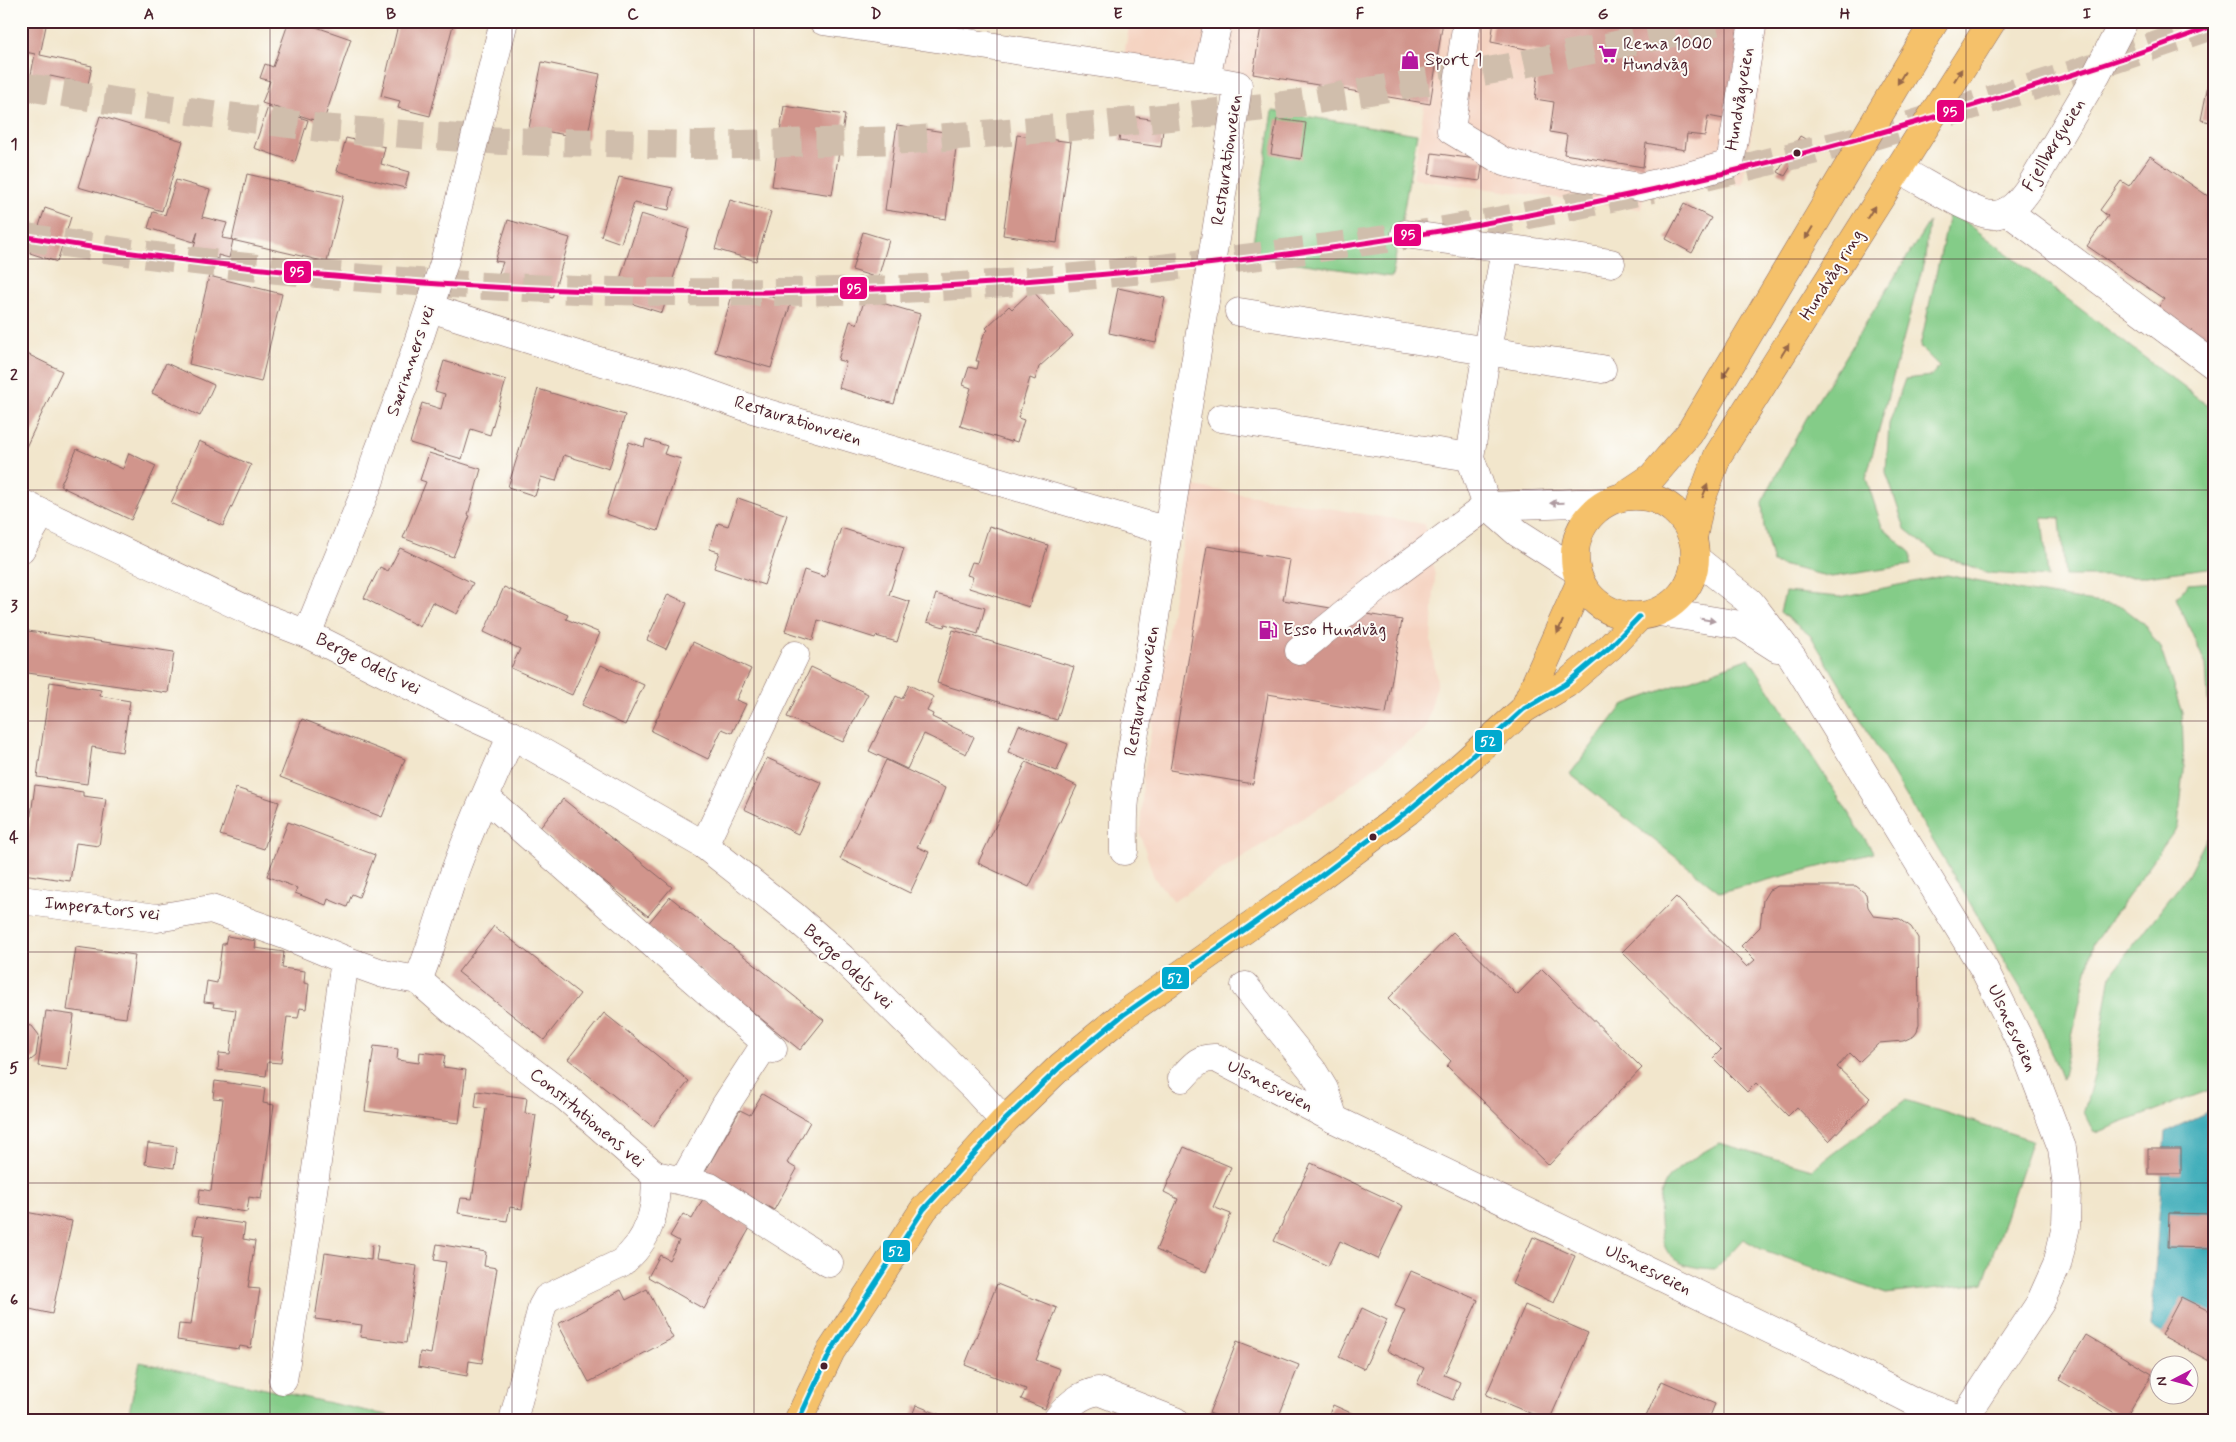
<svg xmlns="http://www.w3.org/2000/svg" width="2236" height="1442" viewBox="0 0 2236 1442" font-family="Mynerve,sans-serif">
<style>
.built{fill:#f5d3c1}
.green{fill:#84cc88;stroke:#67765a}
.water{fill:#3babb8;stroke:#426572}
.building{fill:#d1958c}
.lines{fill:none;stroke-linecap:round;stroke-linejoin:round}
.highway-tunnel{stroke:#d0beac;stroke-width:28;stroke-dasharray:28 14;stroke-linecap:butt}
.minor-casing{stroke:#856563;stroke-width:29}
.major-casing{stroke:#856563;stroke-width:29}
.minor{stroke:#fff;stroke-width:28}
.major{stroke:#f5c16b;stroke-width:28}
.bus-1-casing{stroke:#fdfcf7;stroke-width:9}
.bus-2-casing{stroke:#fdfcf7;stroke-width:9}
.bus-1{stroke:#00a9ce;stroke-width:5}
.bus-2{stroke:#e5007d;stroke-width:5}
.oneway{fill:#976848}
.oneway2{fill:#ae9aa0}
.grid{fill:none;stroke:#4a1f2b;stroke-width:1;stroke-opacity:0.55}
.bus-dot{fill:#4a1f2b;stroke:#fdfcf7;stroke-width:2}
.labels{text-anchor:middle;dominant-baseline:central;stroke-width:4;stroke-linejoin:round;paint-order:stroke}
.poi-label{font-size:18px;fill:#4a1f2b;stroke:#fdfcf7;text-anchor:start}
.street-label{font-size:18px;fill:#4a1f2b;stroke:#fdfcf7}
.line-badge{stroke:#fdfcf7;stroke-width:2}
.badge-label{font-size:14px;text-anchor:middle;font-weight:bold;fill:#fff}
.neatline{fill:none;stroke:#4a1f2b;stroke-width:2}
.grid-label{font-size:16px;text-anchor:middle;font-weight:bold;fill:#4a1f2b}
</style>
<rect width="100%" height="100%" fill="#fdfcf7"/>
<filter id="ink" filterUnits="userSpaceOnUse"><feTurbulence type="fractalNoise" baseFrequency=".02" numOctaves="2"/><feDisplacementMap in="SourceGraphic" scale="10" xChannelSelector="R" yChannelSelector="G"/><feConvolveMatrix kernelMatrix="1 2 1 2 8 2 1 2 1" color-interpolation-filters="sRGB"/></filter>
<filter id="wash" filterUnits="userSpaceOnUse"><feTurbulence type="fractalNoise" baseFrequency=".0096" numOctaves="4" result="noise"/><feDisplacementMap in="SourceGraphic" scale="20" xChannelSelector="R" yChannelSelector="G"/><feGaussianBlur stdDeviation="1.12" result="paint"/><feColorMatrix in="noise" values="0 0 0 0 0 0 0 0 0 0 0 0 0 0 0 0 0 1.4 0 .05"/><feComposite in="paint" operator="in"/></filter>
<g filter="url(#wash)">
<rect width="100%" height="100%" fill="#f2e6cc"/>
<g class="built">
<path d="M1130 21H1771L1742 185 1649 170 1641 209 1413 179 1424 106 1124 55Z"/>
<path d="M1193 486 1425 524 1435 576 1431 641 1437 683 1426 728 1333 799 1174 901 1154 878 1140 834 1143 778Z"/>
</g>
<g class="green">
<path d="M1273 111 1417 134 1392 277 1251 256Z"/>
<path d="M1950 210 2215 411V567L2146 576H2065L2060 518 2042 517 2048 577 1989 573 1936 554 1905 529 1886 472 1889 424 1905 379 1931 376 1939 366 1920 347Z"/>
<path d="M1929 222 1925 258 1866 478 1882 527 1911 553V565L1831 577 1773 563 1764 527 1762 502 1806 419Z"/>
<path d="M1947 575 2023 591 2121 606 2142 622 2160 647 2182 713 2184 771 2178 826 2093 944 2062 1080 2036 1014 1811 636 1780 612 1785 592 1840 597Z"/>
<path d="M2215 582V817L2206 665 2176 598 2188 584Z"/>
<path d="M1749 658 1874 853 1720 892 1570 774 1623 705Z"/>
<path d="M2215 822V1088L2095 1133 2084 1111 2095 1072 2111 974 2188 875Z"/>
<path d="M1905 1100 2032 1140 1983 1283 1886 1294 1761 1249 1743 1239 1715 1269C1679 1267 1662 1261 1660 1222 1659 1210 1659 1195 1665 1184 1673 1168 1704 1152 1719 1143L1812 1169Z"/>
<path d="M140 1362 414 1421H127Z"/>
</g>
<path class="water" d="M2215 1109V1363L2151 1327 2165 1132Z"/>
<g id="blocks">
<g class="building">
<path d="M21 21H47L40 55 92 66 88 84 50 76 47 89 29 85 35 54 21 51Z"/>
<path d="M289 21H299L351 39 323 123 262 103 270 81 260 78 265 64 273 67Z"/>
<path d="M399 21H454L430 116 398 108 400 101 381 96Z"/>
<path d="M1262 21H1443L1430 104 1253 74Z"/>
<path d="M1494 21H1739L1736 39 1742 41 1729 120 1708 116 1705 136 1687 134 1685 150 1646 143 1643 167 1564 154 1567 135 1550 132 1554 102 1535 99 1541 52 1491 42Z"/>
<path d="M2214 55H2215V123L2201 120Z"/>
<path d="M542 62 600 74 587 139 529 128Z"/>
<path d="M784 106 845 115 832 195 772 186Z"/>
<path d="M268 107 308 120 295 162 254 148Z"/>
<path d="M1123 115 1164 121 1161 147 1119 141Z"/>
<path d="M100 116 183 141 162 211 78 187Z"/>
<path d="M1277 119 1306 123 1301 159 1271 154Z"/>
<path d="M897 125 958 134 946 219 885 210Z"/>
<path d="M1017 135 1071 142 1057 243 1003 235Z"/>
<path d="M1800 136 1807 140 1785 176 1778 172Z"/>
<path d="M346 138 385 147 381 164 409 172 405 188 337 171Z"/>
<path d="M1432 153 1483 160 1480 181 1429 174Z"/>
<path d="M2150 156 2215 201V349L2157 309 2164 299 2087 246 2108 216 2100 210 2121 181 2129 186Z"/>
<path d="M247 174 343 196 327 262 232 240Z"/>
<path d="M619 177 673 188 669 210 634 203 621 243 601 236Z"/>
<path d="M176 180 210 190 202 217 227 223 222 238 233 240 229 258 218 255V259L193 252 198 231 194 242 148 228 153 212 165 215Z"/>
<path d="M730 200 771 212 756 261 715 249Z"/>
<path d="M1684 204 1711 218 1692 253 1666 239Z"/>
<path d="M45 208 71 217 57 262 30 253Z"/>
<path d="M641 214 689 229 662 313 614 298Z"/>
<path d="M508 220 570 238 552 298 496 281 503 262 495 261Z"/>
<path d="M863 232 889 240 878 278 852 270Z"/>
<path d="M209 276 282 294 261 382 189 364Z"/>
<path d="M735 286 791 303 771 368 715 352Z"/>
<path d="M1118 288 1165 298 1156 343 1109 333Z"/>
<path d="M1032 290 1073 336 1039 367 1035 380 1030 378 1018 418 1024 420 1017 442 1011 440V442L960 426 971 388 963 385 969 367 977 369 979 361H976L984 334 988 330 986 328 1009 306 1012 309Z"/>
<path d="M865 298 920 314 894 404 839 388 846 362 838 360 850 321 857 324Z"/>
<path d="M21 351 62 371 26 447 21 444Z"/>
<path d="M444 361 506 380 490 435 471 429 462 459 410 443 422 403 441 409 445 394 435 391Z"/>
<path d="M166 363 214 385 200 416 152 393Z"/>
<path d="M538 389 625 415 609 469 564 455 556 481 541 477 535 496 508 487Z"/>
<path d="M646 439 667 446 664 454 681 459 658 531 606 514 629 442 644 447Z"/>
<path d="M199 441 251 465 223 526 171 503Z"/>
<path d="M77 449 123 469 129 453 156 466 131 520 60 486Z"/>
<path d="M429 453 481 469 468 515 470 516 453 557 403 538 426 482 420 480Z"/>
<path d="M738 498 787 515 764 585 714 568 719 552 709 549 718 523 728 526Z"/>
<path d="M989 526 1048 545 1029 607 969 588 973 577 967 575 972 562 977 563Z"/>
<path d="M841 528 904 548 889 595 910 602 897 642 876 636 875 638 818 620 813 640 785 631 804 570 825 577Z"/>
<path d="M1207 546 1290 560 1283 600 1402 620 1386 714 1268 694 1253 784 1170 770Z"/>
<path d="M400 548 473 583 457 614 432 602 420 627 364 598 380 567 388 571Z"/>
<path d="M504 587 568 615 566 619 600 633 572 695 511 668 520 649 484 632Z"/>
<path d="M668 594 687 603 666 649 647 640Z"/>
<path d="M936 594 985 608 978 634 945 624 944 627 927 622Z"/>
<path d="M21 630 174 652 168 693 21 672Z"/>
<path d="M953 630 1074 667 1057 720 937 683Z"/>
<path d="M693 642 751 669 736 700 746 704 732 733 722 729 708 759 651 731Z"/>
<path d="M601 665 644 685 625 725 582 705Z"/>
<path d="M811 667 868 694 843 742 787 717Z"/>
<path d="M50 682 101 690 100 696 130 701 122 752 92 747 87 784 37 777Z"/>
<path d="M909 685 934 697 927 711 933 714 932 717 974 737 966 754 924 734 907 769 869 751 896 696 902 699Z"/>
<path d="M302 719 405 759 382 817 280 777Z"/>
<path d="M1019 725 1068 744 1057 771 1008 752Z"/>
<path d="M767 758 822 783 798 834 744 809Z"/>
<path d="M886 760 945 788 931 823 928 825 917 847 929 852 910 893 840 859Z"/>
<path d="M1026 762 1077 786 1029 887 978 863Z"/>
<path d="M35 785 83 792V796L106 799 99 846 76 843 70 881 23 874Z"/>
<path d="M236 788 279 802 264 849 220 835Z"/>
<path d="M563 799 672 887 648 916 539 829Z"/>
<path d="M288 822 375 855 359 897 352 894 347 907 328 899 326 905 295 893 297 888 267 876Z"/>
<path d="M1778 886H1856L1866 894 1868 907 1874 916 1900 919 1911 927 1918 938 1919 1024 1917 1032 1914 1036 1903 1041 1879 1043 1859 1062 1850 1053 1837 1067 1870 1098 1829 1141 1797 1107 1788 1116 1756 1083 1747 1092 1713 1058 1721 1050 1622 952 1676 897 1747 967 1755 960 1741 946 1760 927 1763 900 1769 890Z"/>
<path d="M670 897 824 1020 800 1050 646 926Z"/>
<path d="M494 926 580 994 544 1040 458 972Z"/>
<path d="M1453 932 1517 995 1542 969 1642 1068 1549 1165 1447 1066 1451 1061 1388 999Z"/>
<path d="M227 936 256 941 255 948 284 952 282 968 305 971 304 983 309 984 306 1009 300 1008 298 1018 287 1017 281 1063 268 1062 266 1076 218 1070 219 1053 230 1054 236 1010 213 1007 214 1003 204 1002 207 981 217 983 222 944H225Z"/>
<path d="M76 947 135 955 126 1018 67 1010Z"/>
<path d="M46 1011 74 1015 67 1070 38 1066Z"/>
<path d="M604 1013 689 1081 653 1127 568 1059Z"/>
<path d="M21 1025 32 1026 39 1035 36 1056 27 1063 21 1062Z"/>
<path d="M374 1046 398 1049 397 1060 419 1063 420 1052 445 1055 443 1067 466 1070 459 1123 365 1111Z"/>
<path d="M215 1081 265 1088 263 1103 274 1105 261 1199 249 1197 247 1212 198 1205 200 1189 211 1191 223 1099 213 1098Z"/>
<path d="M477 1091 527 1098 525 1113 536 1115 522 1209 510 1207 507 1221 458 1213 461 1198 472 1199 486 1109 475 1107Z"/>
<path d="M762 1094 810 1122 787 1163 797 1169 774 1210 705 1172 740 1110 750 1115Z"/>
<path d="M148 1143 177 1147 174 1168 145 1164Z"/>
<path d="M1184 1147 1231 1167 1213 1207 1231 1214 1206 1272 1156 1250 1178 1199 1164 1192Z"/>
<rect x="2148" y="1149" width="33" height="25"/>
<path d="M1311 1163 1403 1206 1378 1259 1340 1241 1328 1266 1274 1241Z"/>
<path d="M703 1199 751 1226 704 1309 648 1277 660 1255 669 1260 679 1241 670 1236 683 1214 692 1219Z"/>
<path d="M21 1211 72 1221 52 1314 21 1307Z"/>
<path d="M2169 1213 2215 1214V1248L2168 1247Z"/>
<path d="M196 1217 245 1224 243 1239 255 1241 248 1288 260 1289 251 1348 240 1346 239 1349 177 1340 179 1324 191 1325 204 1235 193 1234Z"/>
<path d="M1533 1237 1575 1256 1554 1303 1512 1284Z"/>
<path d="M437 1244 486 1252 484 1266 497 1268 482 1363 469 1361 467 1376 418 1367 420 1352 431 1354 446 1262 434 1260Z"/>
<path d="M372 1245 378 1246 376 1260 417 1266 406 1343 360 1337 362 1325 315 1319 325 1253 371 1260Z"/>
<path d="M1411 1271 1478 1300 1444 1375 1460 1382 1453 1400 1417 1384 1424 1368 1387 1351 1405 1310 1395 1306Z"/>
<path d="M997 1284 1057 1308 1036 1360 1060 1369 1045 1409 1021 1399 1026 1389 965 1365Z"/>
<path d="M647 1289 673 1338 589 1382 558 1324 621 1290 626 1300Z"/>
<path d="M2181 1297 2215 1314V1364L2161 1335Z"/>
<path d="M1525 1305 1588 1333 1549 1421 1486 1395Z"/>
<path d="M1362 1308 1387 1320 1364 1369 1339 1357Z"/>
<path d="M2086 1335 2152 1374 2125 1419 2059 1380Z"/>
<path d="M1237 1341 1299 1365 1277 1421H1229L1209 1413Z"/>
<path d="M1662 1381 1715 1404 1708 1421H1644Z"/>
<path d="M916 1405 955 1421H910Z"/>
<path d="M1333 1405 1369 1421H1326Z"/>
</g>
</g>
</g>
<g filter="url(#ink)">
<use href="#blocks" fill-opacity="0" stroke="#856563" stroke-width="1"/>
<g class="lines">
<g class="highway-tunnel">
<path d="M21 86 120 102 320 128 503 141 700 145 909 140 1095 125 1293 104 1499 69 1669 34 1718 21"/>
<path d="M1706 177 1874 136 2058 79 2215 25"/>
<path d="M21 236C311 284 607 300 901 289 1002 285 1104 275 1204 263 1316 249 1428 235 1539 213 1577 206 1614 197 1652 189"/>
</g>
<g class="minor-casing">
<g id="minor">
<path d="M823 21 1206 79 1238 85C1213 268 1179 449 1153 631 1145 688 1130 743 1125 800 1123 817 1124 834 1124 851"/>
<path d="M1467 21 1451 130 1504 162 1544 171 1640 187 1685 177 1730 164 1753 21"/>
<path d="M1206 79 1218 21"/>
<path d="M1898 169C1919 179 1976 217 1995 215 2011 213 2021 200 2030 187L2096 75 2124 21"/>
<path d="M2007 211 2215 366"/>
<path d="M1405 234 1611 263"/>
<path d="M1505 250 1487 350 1470 457 1487 506 1518 533 1576 570"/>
<path d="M430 308 581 356 685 385 746 407 1167 531"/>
<path d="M1239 312 1602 369"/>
<path d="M1221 418 1470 457"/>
<path d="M21 503 258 615 307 634 466 714 512 735 704 845 794 916 842 958 976 1090 1004 1121"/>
<path d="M21 549 42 513"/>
<path d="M1695 558 1750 602 1793 658 1984 969 2025 1051 2062 1148 2067 1187 2066 1226 2057 1265 2040 1303 1962 1421"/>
<path d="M1659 612 1741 625 1777 648"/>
<path d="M307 634 370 480 376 458 404 385 444 263 504 21"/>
<path d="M1299 651 1392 576 1487 506 1606 502"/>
<path d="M486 798 773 1049"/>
<path d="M704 845 795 655"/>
<path d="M21 900 157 918 211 909 285 935 345 960 384 974 418 980C432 947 441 913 452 879 469 830 491 782 512 735"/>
<path d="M418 980 451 1009 568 1099 655 1175C658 1208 649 1242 621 1263L547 1298 542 1307 513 1421"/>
<path d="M1245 986 1313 1071 1324 1089 1334 1119"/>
<path d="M1182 1078C1193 1066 1199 1057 1216 1058L1334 1119 1823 1355 1915 1402 1962 1420"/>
<path d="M655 1175 710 1187 829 1263"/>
<path d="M684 1180 725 1106 766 1043"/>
<path d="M283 1380 309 1220 345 960"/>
<path d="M1056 1421C1068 1405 1079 1395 1098 1391L1175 1421"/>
</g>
</g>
<g class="major-casing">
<g id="major">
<circle cx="1635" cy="556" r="60"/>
<path d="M1622 497 1652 477 1689 434 1935 21"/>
<path d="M1693 538 1700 503 1718 455 1992 21"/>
<path d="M1524 709 1580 583"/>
<path d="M798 1421 831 1351 924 1209 1004 1121 1061 1066 1123 1015 1318 878 1408 811 1460 767 1524 709 1566 684 1610 647 1639 617"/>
</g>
</g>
<use href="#minor" class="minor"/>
<use href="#major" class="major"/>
<g class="bus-1-casing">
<path id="bus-1" d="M798 1421 831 1351 924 1209 1004 1121 1061 1066 1123 1015 1318 878 1408 811 1460 767 1524 709 1566 684 1610 647 1639 617"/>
</g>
<g class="bus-2-casing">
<path id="bus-2" d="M21 236C666 344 1356 295 1981 103 2059 79 2138 55 2215 25"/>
</g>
<use href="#bus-1" class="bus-1"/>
<use href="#bus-2" class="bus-2"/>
</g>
<defs><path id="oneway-solid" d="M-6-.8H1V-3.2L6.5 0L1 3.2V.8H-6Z" transform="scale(1.25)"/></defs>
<g class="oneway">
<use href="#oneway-solid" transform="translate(1958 75) rotate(-58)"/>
<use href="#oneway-solid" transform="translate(1901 78) rotate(121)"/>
<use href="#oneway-solid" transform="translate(1871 212) rotate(-58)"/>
<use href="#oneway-solid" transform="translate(1809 233) rotate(121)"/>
<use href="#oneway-solid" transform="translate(1785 350) rotate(-58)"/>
<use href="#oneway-solid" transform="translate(1726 372) rotate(121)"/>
<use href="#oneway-solid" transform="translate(1705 491) rotate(-69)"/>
<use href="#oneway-solid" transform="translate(1560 627) rotate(114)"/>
</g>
<g class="oneway2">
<use href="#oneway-solid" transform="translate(1557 503) rotate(179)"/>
<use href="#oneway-solid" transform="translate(1708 620) rotate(9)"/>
</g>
</g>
<path class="grid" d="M270 21V1421M512 21V1421M754 21V1421M997 21V1421M1239 21V1421M1481 21V1421M1724 21V1421M1966 21V1421M21 259H2215M21 490H2215M21 721H2215M21 952H2215M21 1183H2215"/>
<defs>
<g id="supermarket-bare" transform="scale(1.5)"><path d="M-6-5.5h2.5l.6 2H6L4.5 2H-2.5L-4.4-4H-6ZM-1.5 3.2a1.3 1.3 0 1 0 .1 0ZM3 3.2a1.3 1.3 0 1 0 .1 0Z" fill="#b5179e" stroke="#fdfcf7" stroke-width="2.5" paint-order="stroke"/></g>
<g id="shop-bare" transform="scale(1.5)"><path d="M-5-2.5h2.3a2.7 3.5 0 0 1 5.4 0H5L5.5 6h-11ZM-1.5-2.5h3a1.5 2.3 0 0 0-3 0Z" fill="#b5179e" stroke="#fdfcf7" stroke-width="2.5" paint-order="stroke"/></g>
<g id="fuel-bare" transform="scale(1.5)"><path d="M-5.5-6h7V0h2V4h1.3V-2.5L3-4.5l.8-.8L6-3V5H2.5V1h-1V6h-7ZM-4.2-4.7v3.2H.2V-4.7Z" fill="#b5179e" stroke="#fdfcf7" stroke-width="2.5" paint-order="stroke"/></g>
</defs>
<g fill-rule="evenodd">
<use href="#supermarket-bare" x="1608" y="54"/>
<use href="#shop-bare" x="1410" y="60"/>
<use href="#fuel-bare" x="1268" y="630"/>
</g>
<g class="bus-dot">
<circle cx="1797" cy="153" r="4.5"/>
<circle cx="1373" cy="837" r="4.5"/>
<circle cx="824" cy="1366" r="4.5"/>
</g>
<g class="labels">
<g class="poi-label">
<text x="1623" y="44">Rema 1000<tspan x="1623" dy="21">Hundvåg</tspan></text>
<text x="1425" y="60">Sport 1</text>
<text x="1283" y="630">Esso Hundvåg</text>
</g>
<g class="street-label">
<text transform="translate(1740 99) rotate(-81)">Hundvågveien</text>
<text transform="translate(2054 145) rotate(-59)">Fjellbergveien</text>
<text transform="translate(1227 160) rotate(-82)">Restaurationveien</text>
<text transform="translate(1832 275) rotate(-58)">Hundvåg ring</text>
<text transform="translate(411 361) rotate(-71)">Særimners vei</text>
<text transform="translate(798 421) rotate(17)">Restaurationveien</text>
<text transform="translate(368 664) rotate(27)">Berge Odels vei</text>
<text transform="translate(1142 691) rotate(-80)">Restaurationveien</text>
<text transform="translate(102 909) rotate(6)">Imperators vei</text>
<text transform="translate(848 967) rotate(43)">Berge Odels vei</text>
<text transform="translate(2012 1028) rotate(65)">Ulsnesveien</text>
<text transform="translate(1270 1086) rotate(27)">Ulsnesveien</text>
<text transform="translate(587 1118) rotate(40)">Constitutionens vei</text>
<text transform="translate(1648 1270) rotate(26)">Ulsnesveien</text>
</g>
</g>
<g class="line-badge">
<rect x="1936" y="99" width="29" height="24" rx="5" fill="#e5007d"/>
<rect x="1393" y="223" width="29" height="24" rx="5" fill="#e5007d"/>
<rect x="283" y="260" width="29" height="24" rx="5" fill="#e5007d"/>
<rect x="839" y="276" width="29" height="24" rx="5" fill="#e5007d"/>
<rect x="1474" y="729" width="29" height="24" rx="5" fill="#00a9ce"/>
<rect x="1161" y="966" width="29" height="24" rx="5" fill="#00a9ce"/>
<rect x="882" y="1239" width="29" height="24" rx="5" fill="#00a9ce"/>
</g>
<g class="badge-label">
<text x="1950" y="116">95</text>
<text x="1408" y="239">95</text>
<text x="297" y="276">95</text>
<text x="854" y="293">95</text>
<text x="1488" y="746">52</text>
<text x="1175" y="983">52</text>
<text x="896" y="1256">52</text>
</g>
<rect width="2236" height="1442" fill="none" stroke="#fdfcf7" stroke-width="55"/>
<g transform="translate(2174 1380) rotate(264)"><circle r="24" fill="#fdfcf7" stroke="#b5a4a5"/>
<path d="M0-4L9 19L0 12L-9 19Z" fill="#b5179e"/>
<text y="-8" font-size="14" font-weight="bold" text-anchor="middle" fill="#4a1f2b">N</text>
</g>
<rect x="28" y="28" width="2180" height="1386" class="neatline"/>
<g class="grid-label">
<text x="149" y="19">A</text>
<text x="391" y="19">B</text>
<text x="633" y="19">C</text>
<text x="876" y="19">D</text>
<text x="1118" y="19">E</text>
<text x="1360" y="19">F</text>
<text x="1603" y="19">G</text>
<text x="1845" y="19">H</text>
<text x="2087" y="19">I</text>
<text x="14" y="149">1</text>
<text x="14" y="380">2</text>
<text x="14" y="611">3</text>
<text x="14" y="842">4</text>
<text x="14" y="1073">5</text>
<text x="14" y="1305">6</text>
</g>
</svg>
